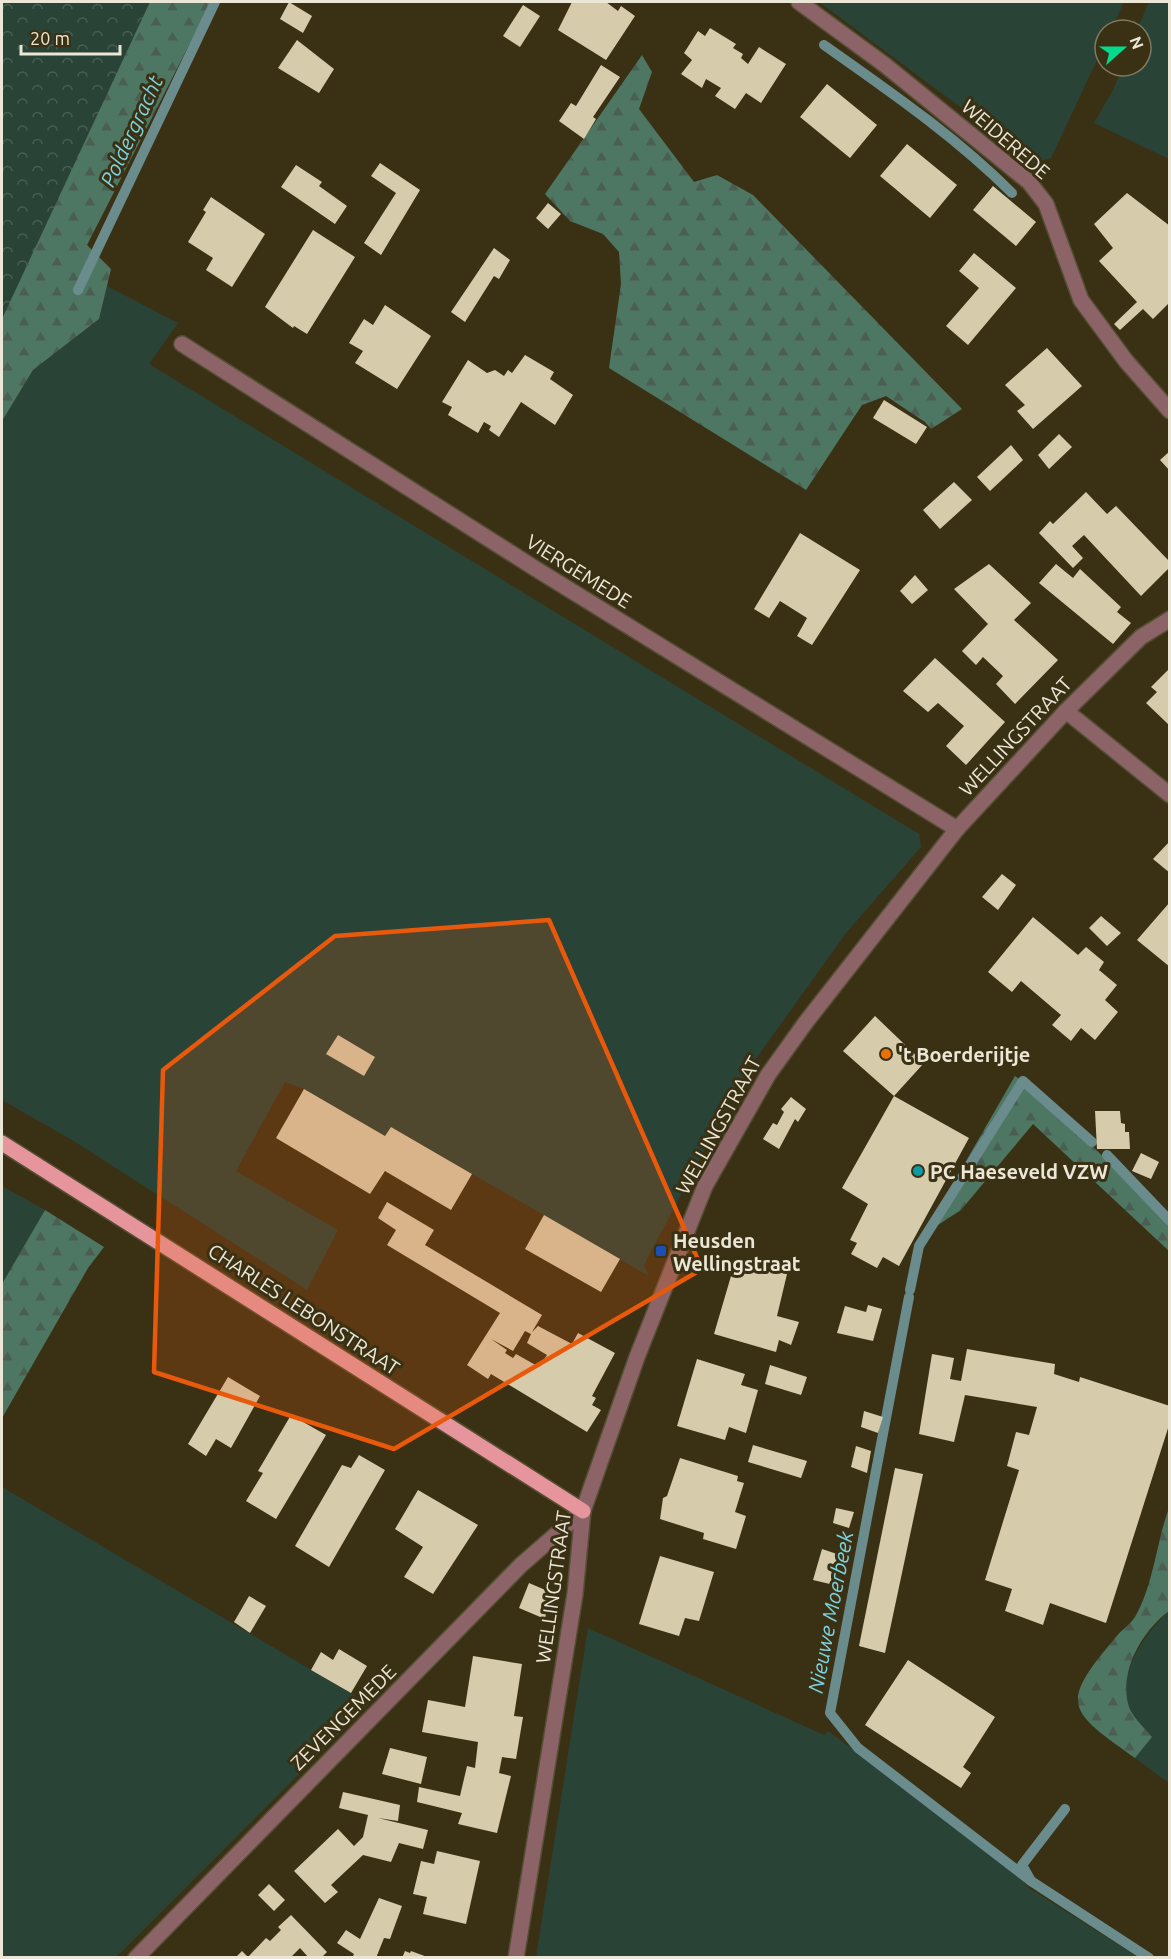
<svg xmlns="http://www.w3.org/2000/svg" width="1171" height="1959" viewBox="0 0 1171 1959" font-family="Ubuntu,sans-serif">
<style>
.grass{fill:#2a4337}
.forest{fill:url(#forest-firs)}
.park{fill:url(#park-crowns)}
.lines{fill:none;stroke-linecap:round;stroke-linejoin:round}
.stream{stroke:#6a8c8d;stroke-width:10}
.building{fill:#d6cbab;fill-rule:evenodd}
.minor-casing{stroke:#564e34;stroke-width:18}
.major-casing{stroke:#564e34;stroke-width:18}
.minor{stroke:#8c6468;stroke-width:15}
.major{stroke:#e6959d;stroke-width:15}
.marked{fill:#e8590c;fill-opacity:0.2;stroke:#e8590c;stroke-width:4.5;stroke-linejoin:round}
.food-dot{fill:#e8710a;stroke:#3a3115;stroke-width:2}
.culture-dot{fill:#0f9aa8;stroke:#3a3115;stroke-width:2}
.transit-dot{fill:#1a4fb4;stroke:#3a3115;stroke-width:2}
.labels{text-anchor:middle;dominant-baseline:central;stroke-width:6;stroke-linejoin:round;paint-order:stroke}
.street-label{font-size:20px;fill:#ece6d6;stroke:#3a3115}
.poi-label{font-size:20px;font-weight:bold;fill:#ece6d6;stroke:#3a3115;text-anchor:start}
.water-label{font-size:21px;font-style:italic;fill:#7cd3e0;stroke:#3a3115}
</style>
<defs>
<pattern id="forest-firs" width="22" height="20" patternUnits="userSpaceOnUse" patternTransform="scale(1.5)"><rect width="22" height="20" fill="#4e7763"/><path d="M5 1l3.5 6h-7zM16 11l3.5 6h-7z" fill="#4a5e52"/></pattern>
<pattern id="park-crowns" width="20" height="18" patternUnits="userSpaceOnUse" patternTransform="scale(1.5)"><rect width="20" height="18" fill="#2a4337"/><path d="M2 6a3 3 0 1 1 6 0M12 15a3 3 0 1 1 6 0" fill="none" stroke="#495e53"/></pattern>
</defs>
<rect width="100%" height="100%" fill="#3a3115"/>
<g class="grass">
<path d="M819 2H1124L1111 30H1105V43L1051 158 1028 165 975 118Z"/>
<path d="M1149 2H1169V159L1094 123 1113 90 1123 66H1141V30H1137Z"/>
<path d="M107 286 178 323 149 364 919 834 921 847 846 933 745 1074 644 1265 649 1276 391 1127 385 1136 304 1089 285 1082 236 1171 338 1230 307 1290 72 1140 2 1100V421L33 370 99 319Z"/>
<path d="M2 1186 45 1210 2 1284Z"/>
<path d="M2 1487 369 1704 116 1957H2Z"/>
<path d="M1169 1611V1783L1135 1758 1152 1737C1145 1728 1136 1720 1131 1711 1112 1678 1146 1632 1169 1611Z"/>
<path d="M588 1628 824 1735 828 1731 997 1854 1029 1888 1138 1957H536Z"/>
</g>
<g class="forest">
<path d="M79 2H211L87 245 111 269 99 319 33 370 2 421V235Z"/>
<path d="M642 55 652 72 639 109 694 182 717 175 753 195 962 409 931 429 925 422 886 396 862 405 806 490 609 368 621 284 619 252 603 234 570 221 545 194Z"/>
<path d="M1015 1076 1032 1087 1132 1185 1169 1217V1251L1033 1124 961 1210 924 1234Z"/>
<path d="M45 1210 104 1247 88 1268 2 1418V1284Z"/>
<path d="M1169 1508V1611C1142 1631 1118 1672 1129 1707 1133 1718 1145 1728 1152 1737L1135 1758C1068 1710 1058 1705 1116 1637 1121 1630 1130 1625 1135 1617 1154 1584 1156 1543 1169 1508Z"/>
</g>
<path class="park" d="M2 2H150L2 319Z"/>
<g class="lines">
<g class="stream">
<path d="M824 45C889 91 955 136 1012 193"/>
<path d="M78 290 215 2"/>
<path d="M1107 1155 1170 1221"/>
<path d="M910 1290 919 1246 1023 1081 1092 1142"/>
<path d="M909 1297 830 1713 858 1748 1031 1881"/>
<path d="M1065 1809 1022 1865 1031 1881 1149 1958"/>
</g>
</g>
<g class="building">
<path d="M289 2 312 16 303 33 280 19Z"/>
<path d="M572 2H606L618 11 621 6 635 16 606 60 558 30Z"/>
<path d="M523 5 540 16 520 47 503 36Z"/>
<path d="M710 28 736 44 733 48 743 54 741 58 748 64 759 47 786 64 761 103 746 93 735 109 715 96 721 88 706 79 702 88 681 74 692 60 684 53 698 31 705 36Z"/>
<path d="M297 40 334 69 319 93 278 68Z"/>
<path d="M601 65 620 77 593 117 596 119 584 139 559 121 571 103 576 106Z"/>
<path d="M827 84 877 125 850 158 800 117Z"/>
<path d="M907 144 957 185 930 218 880 176Z"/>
<path d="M380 163 420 190 381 255 364 243 396 193 371 176Z"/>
<path d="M296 165 322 182 319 186 347 206 335 224 281 187Z"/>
<path d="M993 186 1036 222 1016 246 973 210Z"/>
<path d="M1127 193 1170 226V302L1153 319 1143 309 1120 330 1114 324 1137 302 1099 261 1113 248 1094 224Z"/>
<path d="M211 197 265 234 232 287 206 270 213 258 188 242 206 212 203 210Z"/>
<path d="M548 203 561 214 548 229 536 218Z"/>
<path d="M313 230 355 257 307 334 294 326 293 328 265 307Z"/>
<path d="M494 248 510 260 499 279 494 276 465 322 451 312Z"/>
<path d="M974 253 1016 288 968 345 946 326 979 288 959 271Z"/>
<path d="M385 305 431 336 397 389 355 363 363 351 349 343 364 319 373 325Z"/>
<path d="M1047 348 1082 386 1033 429 1017 411 1025 405 1005 385Z"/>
<path d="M525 355 554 372 550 379 573 395 555 425 521 402 499 437 489 430 491 426 484 422 478 433 448 415 452 407 442 402 468 360 487 373 495 370 504 376 508 370 512 373Z"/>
<path d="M884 400 927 427 916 444 873 418Z"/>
<path d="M1059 434 1072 447 1049 469 1038 455Z"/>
<path d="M1011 445 1023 460 990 491 977 477Z"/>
<path d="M1170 451V471L1160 460Z"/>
<path d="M954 482 972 500 940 529 923 510Z"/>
<path d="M1086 492 1107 514 1116 506 1170 562V567L1141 596 1084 535 1072 546 1083 558 1073 568 1039 533 1050 521 1053 524Z"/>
<path d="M800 533 860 570 812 645 797 636 807 618 780 601 769 618 754 609Z"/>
<path d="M989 564 1031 603 1014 620 1058 660 1015 704 996 684 1003 676 983 657 976 665 962 651 988 624 954 589Z"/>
<path d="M1056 564 1073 578 1080 569 1121 607 1117 612 1131 623 1113 644 1039 583Z"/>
<path d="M915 575 928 590 912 604 900 591Z"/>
<path d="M935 658 1005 722 966 765 946 746 964 726 938 703 928 712 903 691Z"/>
<path d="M1170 668V723L1168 724 1146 703 1157 692 1151 687Z"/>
<path d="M1170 841V873L1153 859Z"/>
<path d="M1002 874 1016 885 998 910 982 897Z"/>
<path d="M1170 902V967L1137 940Z"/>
<path d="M1101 916 1121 933 1107 946 1089 928Z"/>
<path d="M1033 917 1078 955 1086 947 1104 962 1099 970 1117 985 1105 1000 1118 1012 1095 1040 1081 1028 1071 1041 1052 1025 1061 1015 1021 981 1012 992 988 972Z"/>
<path d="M875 1016 924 1063 894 1096 843 1051Z"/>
<path d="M338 1035 375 1057 364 1076 326 1054Z"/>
<path d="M304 1089 385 1136 391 1127 472 1174 451 1210 385 1171 370 1194 276 1138Z"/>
<path d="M894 1096 969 1138 899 1266 883 1257 877 1268 851 1254 857 1243 850 1240 868 1204 842 1188Z"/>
<path d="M791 1097 806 1109 798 1122 795 1119 779 1149 763 1139 773 1123 777 1125 784 1112 781 1109Z"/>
<path d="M1095 1111H1120L1121 1123 1125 1124V1132H1129L1130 1149H1097Z"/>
<path d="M1141 1153 1159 1162 1151 1179 1132 1171Z"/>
<path d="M387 1202 434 1230 425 1245 542 1315 532 1332 538 1326 572 1344 578 1333 615 1353 592 1396 596 1398 592 1405 601 1410 587 1432 491 1374 488 1379 467 1365 500 1313 387 1245 396 1230 378 1218ZM525 1331 531 1334 527 1343 547 1355 539 1367 516 1354 513 1358 505 1353 507 1350 491 1339 513 1351Z"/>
<path d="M544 1215 620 1259 601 1292 525 1249Z"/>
<path d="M736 1259 787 1274 777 1316 799 1322 791 1345 779 1340 776 1352 714 1334Z"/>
<path d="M868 1305 882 1309 873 1341 837 1333 845 1306 866 1312Z"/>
<path d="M967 1349 1055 1364 1054 1374 1079 1382 1080 1377 1170 1406V1422L1106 1623 1050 1603 1043 1625 1005 1611 1012 1589 985 1580 1019 1470 1007 1466 1016 1432 1029 1435 1037 1407 965 1395 954 1442 919 1434 932 1354 954 1358 950 1379 961 1381Z"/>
<path d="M697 1359 745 1374 741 1385 758 1390 746 1433 729 1427 725 1440 677 1426Z"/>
<path d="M770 1365 807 1377 801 1395 765 1384Z"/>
<path d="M228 1377 260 1396 231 1448 216 1439 206 1456 188 1444Z"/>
<path d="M864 1411 883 1417 878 1433 861 1427Z"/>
<path d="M291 1415 326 1435 276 1519 246 1501 263 1473 258 1471Z"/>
<path d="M753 1445 807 1461 801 1478 748 1462Z"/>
<path d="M856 1446 871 1451 867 1473 851 1467Z"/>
<path d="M359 1455 385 1470 329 1567 295 1546 342 1465 351 1468Z"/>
<path d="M680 1458 738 1476 737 1481 744 1483 735 1512 746 1516 736 1549 703 1539 704 1533 660 1519 663 1498 667 1496Z"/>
<path d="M895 1468 923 1474 885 1653 859 1646Z"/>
<path d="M418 1490 478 1525 433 1594 404 1577 423 1547 395 1529Z"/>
<path d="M836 1508 854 1512 849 1528 833 1523Z"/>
<path d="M822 1549 843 1556 834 1585 813 1580Z"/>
<path d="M660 1556 714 1572 699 1621 685 1618 679 1636 639 1624Z"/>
<path d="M529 1583 550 1592 545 1619 519 1608Z"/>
<path d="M249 1596 266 1606 250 1633 234 1622Z"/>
<path d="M339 1649 367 1666 351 1693 311 1670 321 1652 333 1660Z"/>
<path d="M473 1656 522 1664 514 1716 523 1717 516 1759 502 1757 499 1773 511 1776 497 1833 458 1824 462 1813 417 1802 419 1787 460 1796 467 1766 475 1768 478 1742 422 1732 428 1700 465 1707Z"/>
<path d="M908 1660 995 1717 963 1767 971 1773 961 1788 865 1725Z"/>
<path d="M390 1748 427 1757 421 1784 382 1774Z"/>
<path d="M343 1792 400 1805 398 1821 378 1818 428 1830 423 1849 399 1843 391 1862 363 1855 331 1885 338 1892 325 1903 294 1871 338 1829 354 1846 363 1837 368 1815 339 1808Z"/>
<path d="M437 1851 480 1861 466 1924 423 1914 427 1897 413 1894 421 1861 434 1864Z"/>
<path d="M269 1884 285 1900 274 1911 258 1895Z"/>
<path d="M379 1898 402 1906 390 1939 384 1938 376 1958H352L354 1954 337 1943 346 1930 360 1939Z"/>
<path d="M291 1915 327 1952 321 1958H309L300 1948 290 1958H235L242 1951 248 1957 266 1938 270 1941 281 1930 278 1927Z"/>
<path d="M405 1951 410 1953 411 1951 430 1958H402Z"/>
</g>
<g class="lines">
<g class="minor-casing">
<g id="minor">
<path d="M799 2 885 65 1029 182 1046 204 1081 300 1126 361 1170 411"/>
<path d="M182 344 536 569 957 829"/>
<path d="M1066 711 1170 795"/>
<path d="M136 1958 521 1565 583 1511"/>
<path d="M516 1958 575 1594 583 1511 637 1357 705 1186 768 1075 806 1022 957 829 1066 711 1141 637 1170 619"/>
</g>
</g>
<g class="major-casing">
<path id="major" d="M2 1143 583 1511"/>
</g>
<use href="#minor" class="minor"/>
<use href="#major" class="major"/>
</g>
<path class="marked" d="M549 920 702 1269 394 1449 154 1372 163 1070 335 936Z"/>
<circle class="food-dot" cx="886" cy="1054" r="6"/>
<circle class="culture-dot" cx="918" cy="1171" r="6"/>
<rect class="transit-dot" x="655" y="1245" width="12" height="12" rx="3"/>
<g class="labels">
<g class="street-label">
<text transform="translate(1006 139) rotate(41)">WEIDEREDE</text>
<text transform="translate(579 571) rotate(32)">VIERGEMEDE</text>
<text transform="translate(1015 736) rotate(-47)">WELLINGSTRAAT</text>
<text transform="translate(718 1125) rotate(-61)">WELLINGSTRAAT</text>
<text transform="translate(304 1309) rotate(33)">CHARLES LEBONSTRAAT</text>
<text transform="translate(553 1587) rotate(-82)">WELLINGSTRAAT</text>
<text transform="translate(343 1717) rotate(-45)">ZEVENGEMEDE</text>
</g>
<g class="poi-label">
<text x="898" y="1054">'t Boerderijtje</text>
<text x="930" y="1171">PC Haeseveld VZW</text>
<text x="673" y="1240">Heusden<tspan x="673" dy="23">Wellingstraat</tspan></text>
</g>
<g class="water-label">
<text transform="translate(131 131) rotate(-65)">Poldergracht</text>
<text transform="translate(830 1612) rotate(-79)">Nieuwe Moerbeek</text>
</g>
</g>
<rect width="1171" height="1959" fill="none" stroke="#ece6d6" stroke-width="6"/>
<g transform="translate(1123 48) rotate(69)"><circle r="28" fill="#3a3115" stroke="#817962" stroke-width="1.5"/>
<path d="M0-4.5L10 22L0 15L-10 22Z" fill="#05d98b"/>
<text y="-9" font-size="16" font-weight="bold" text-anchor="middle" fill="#ece6d6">N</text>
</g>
<path d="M21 45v9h99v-9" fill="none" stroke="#ece6d6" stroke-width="3"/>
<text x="30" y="45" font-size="18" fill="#ece6d6" stroke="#3a3115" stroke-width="4.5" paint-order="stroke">20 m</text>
</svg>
